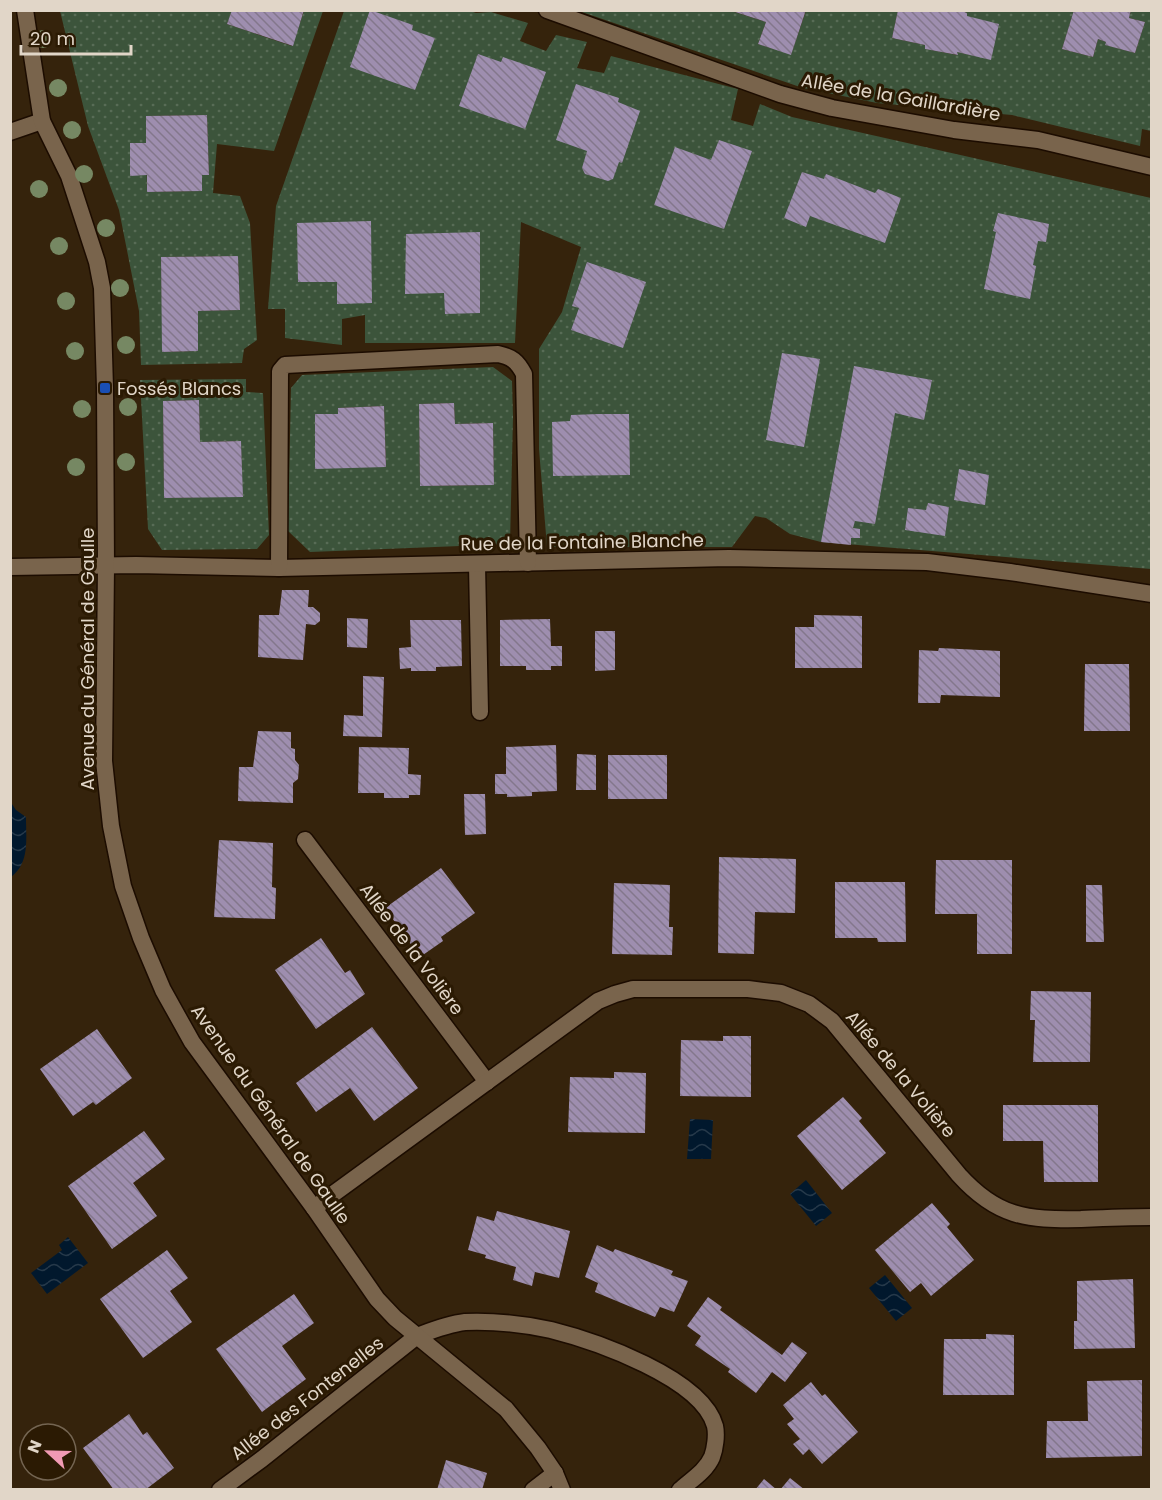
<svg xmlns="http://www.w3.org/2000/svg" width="1162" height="1500" viewBox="0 0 1162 1500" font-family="Poppins,sans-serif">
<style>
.park{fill:url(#park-dots);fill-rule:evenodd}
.water{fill:url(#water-waves)}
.building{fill:url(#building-back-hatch)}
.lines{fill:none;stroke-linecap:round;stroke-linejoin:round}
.minor-casing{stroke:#1c0c00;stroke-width:19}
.tertiary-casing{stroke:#1c0c00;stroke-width:19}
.minor{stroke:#79644c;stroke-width:16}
.tertiary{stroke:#79644c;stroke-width:16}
.tree{fill:#768863}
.transit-dot{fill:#1a4fb4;stroke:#2b1a03;stroke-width:2}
.labels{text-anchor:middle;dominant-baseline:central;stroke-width:6;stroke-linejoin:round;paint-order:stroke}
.street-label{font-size:18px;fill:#e1d6c8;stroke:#2b1a03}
.poi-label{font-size:18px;fill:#e1d6c8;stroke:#2b1a03;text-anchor:start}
</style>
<defs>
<pattern id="park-dots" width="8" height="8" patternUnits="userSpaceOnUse" patternTransform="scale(1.5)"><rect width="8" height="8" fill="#3c543b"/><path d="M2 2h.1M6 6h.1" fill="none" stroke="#586c56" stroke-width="1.8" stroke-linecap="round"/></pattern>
<pattern id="water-waves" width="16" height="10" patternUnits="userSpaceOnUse" patternTransform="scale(1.5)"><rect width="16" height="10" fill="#01182d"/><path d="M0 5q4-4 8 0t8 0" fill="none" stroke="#26394a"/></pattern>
<pattern id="building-back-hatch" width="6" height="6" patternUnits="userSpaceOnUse" patternTransform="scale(1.5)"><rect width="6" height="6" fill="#9e8eaf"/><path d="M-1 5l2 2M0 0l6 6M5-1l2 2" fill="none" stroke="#83778c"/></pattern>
</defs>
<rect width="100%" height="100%" fill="#35230c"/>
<g class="park">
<path d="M467 10 476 13 491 12 528 23 520 41 546 51 556 35 587 42 577 68 604 73 611 56 738 89 731 120 753 126 760 104 792 117 1151 198V569L821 542 790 534 766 518 755 516 732 547H547L539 449V349L562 312 581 247 521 222 515 343H365V315L342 319V345L285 338V309H268L276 206 344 11Z"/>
<path d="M681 10 687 12 688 10 731 11 766 22 758 44 791 54 806 11H898L892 38 925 45 926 49 957 55V52L991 59 967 16V13L959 11H1074L1062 49 1093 57 1098 39 1106 42V45L1135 53 1145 22 1129 18 1131 11H1151V131L1142 129 1140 146 1012 115 877 103 803 88 579 11Z"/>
<path d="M60 11H232L227 24 292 46 304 11H323L274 151 217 144 213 193 240 196 250 223 257 340 244 349 242 363 141 365 139 311 119 210 88 126ZM207 115 209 175H202L201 191 147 192 146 116ZM238 256 240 310 198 311V351L163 352 161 257Z"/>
<path d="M493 367 512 381 513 417 510 544 310 552 288 531 291 388 302 375ZM454 403 455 424 493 423 494 485 420 486 419 404ZM384 406 386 467 315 414H338V408Z"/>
<path d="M246 379V392L263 393 269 535 257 549 162 550 148 529 140 380ZM199 400 200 442 241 441 242 496 164 498 163 401Z"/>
</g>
<g class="water">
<path d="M10 801 16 810 26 817C26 839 30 863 11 877Z"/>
<path d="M690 1119 713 1120 711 1159H687Z"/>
<path d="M806 1180 832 1213 816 1226 790 1194Z"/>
<path d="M68 1237 88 1263 47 1294 31 1273 62 1250 59 1245Z"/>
<path d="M885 1275 912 1308 896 1321 869 1288Z"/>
</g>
<g class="building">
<path d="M232 10H304L293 46 227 24Z"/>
<path d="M370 10 413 25 412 30 435 38 415 90 350 67Z"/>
<path d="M806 10 791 55 758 44 766 22 732 11Z"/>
<path d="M898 10H959L967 13V16L999 24 991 60 957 52 958 55 925 49V45L892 38Z"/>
<path d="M1074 10H1131L1129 18 1145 22 1135 53 1105 45 1106 42 1098 39 1093 57 1062 49Z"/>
<path d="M478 54 501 62 503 57 546 72 525 129 459 106Z"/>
<path d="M576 84 619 98 618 102 640 111 622 163 619 162 613 179 608 181 585 174 582 168 587 151 556 140Z"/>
<path d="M207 115 209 175H202V191L147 192V175L130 176V143H146V116Z"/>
<path d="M719 140 752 151 724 229 654 205 675 147 711 160Z"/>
<path d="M802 172 824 179 826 174 875 193 878 189 901 198 885 243 810 216 806 227 784 218Z"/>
<path d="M998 213 1049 224 1046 242 1038 241 1033 265 1036 266 1030 299 984 289 996 232 993 231Z"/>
<path d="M371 221 372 303 337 304V282H298L297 223Z"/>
<path d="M480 232V313L445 314 444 293 405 294 406 234Z"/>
<path d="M238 256 240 310 198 311V351L162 352 161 257Z"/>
<path d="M587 262 646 282 623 348 571 330 579 308 572 306Z"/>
<path d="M782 353 820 359 804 447 766 440Z"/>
<path d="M854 366 932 380 924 420 895 413 875 524 855 521 853 528 860 529V538H851V545L821 542Z"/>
<path d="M199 400 200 442 241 441 243 497 164 498 163 401Z"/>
<path d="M454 403 455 424 493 423 494 485 420 486 419 404Z"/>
<path d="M384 406 386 467 315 469V414H338V408Z"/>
<path d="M598 414H629L630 475 553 476 552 422 570 421 571 415Z"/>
<path d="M959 469 989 475 985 505 954 500Z"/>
<path d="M928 503 949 507 945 536 905 530 908 508 926 510Z"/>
<path d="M282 590H309L308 607H313L320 613V621L315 625 306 624 303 660 258 657 259 615H279Z"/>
<path d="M814 615 862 616V668H795V627H814Z"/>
<path d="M347 618 368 619 367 648 347 647Z"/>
<path d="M550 619 551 646H562V666H551V670H526V666H500V620Z"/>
<path d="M410 620H461L462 666 436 667V671H411V668L400 669 399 648 411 647Z"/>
<path d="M595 631H615V670L595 671Z"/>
<path d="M939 648 1000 651V697L941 695 940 703H918L919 650 938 651Z"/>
<path d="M1085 664H1129L1130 731H1084Z"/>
<path d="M363 676 384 677 382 737 343 736 344 715 363 716Z"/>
<path d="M258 731 291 732V748L295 749V760L299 765 298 779 293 783V803L238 801 239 767H253Z"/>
<path d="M556 745 557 791 532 792V796L507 797V794H495V774H506V747Z"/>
<path d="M359 747 409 748 408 774 421 775 420 795H409V798H384V793H358Z"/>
<path d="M577 754 596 755V790H576Z"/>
<rect x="608" y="755" width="59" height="44"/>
<path d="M464 794H485L486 834 465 835Z"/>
<path d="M219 840 273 843 272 887 276 888 275 919 214 917Z"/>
<path d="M719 857 796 859 795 913 755 912 754 954 718 953Z"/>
<path d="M936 860H1012V954H977V914H935Z"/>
<path d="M441 868 475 913 441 937 443 941 420 957 385 908Z"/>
<path d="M835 882H905L906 942H878L877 938H835Z"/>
<path d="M614 883 670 885 669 927H673L672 955 612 954Z"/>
<path d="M1086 885H1102L1104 942H1086Z"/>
<path d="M321 938 345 973 350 970 365 994 316 1029 275 970Z"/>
<path d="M1031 991 1091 992 1090 1062H1033L1035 1020H1030Z"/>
<path d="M372 1027 418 1088 374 1121 350 1088 316 1112 296 1083Z"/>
<path d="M97 1029 132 1078 96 1105 93 1102 73 1116 40 1069Z"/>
<path d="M723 1036H751V1097L680 1096 681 1040 723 1041Z"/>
<path d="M614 1072 646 1073 645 1133 568 1132 570 1077 614 1078Z"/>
<path d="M843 1097 862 1118 859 1121 886 1153 842 1190 797 1136Z"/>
<path d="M1003 1105H1098V1182H1044L1043 1141H1003Z"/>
<path d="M144 1131 165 1159 133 1183 157 1216 112 1249 68 1186Z"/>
<path d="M932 1203 950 1224 947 1227 974 1260 931 1296 921 1283 910 1292 875 1250Z"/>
<path d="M497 1211 570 1231 559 1278 535 1272 532 1286 513 1280 516 1267 485 1258 486 1255 468 1250 477 1216 494 1221Z"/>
<path d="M597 1245 613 1252 615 1249 673 1271 671 1275 688 1281 674 1312 660 1307 655 1317 595 1292 598 1283 585 1277Z"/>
<path d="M167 1250 188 1278 170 1291 192 1322 143 1358 100 1299Z"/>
<path d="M1133 1279 1135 1348 1074 1349V1321H1077V1281Z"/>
<path d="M294 1294 314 1323 282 1346 306 1379 262 1412 216 1349Z"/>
<path d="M708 1297 722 1307 720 1310 782 1355 792 1342 807 1353 785 1382 772 1372 756 1393 728 1372 730 1369 695 1345 701 1336 687 1326Z"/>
<path d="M986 1334 1014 1335V1395H943L944 1339H986Z"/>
<path d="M1142 1380V1456L1046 1458 1047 1421H1088L1087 1381Z"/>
<path d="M811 1382 822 1396 825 1394 858 1432 822 1464 809 1449 803 1455 793 1444 800 1439 787 1424 794 1419 783 1405Z"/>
<path d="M129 1414 143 1435 147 1432 174 1468 145 1490H114L83 1448Z"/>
<path d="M446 1460 487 1473 482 1490H437Z"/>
<path d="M790 1478 805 1490H780Z"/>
<path d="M764 1479 777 1490H755Z"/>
</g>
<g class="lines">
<g class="minor-casing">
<g id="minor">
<path d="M547 10 780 94 832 108 954 130 1038 140 1152 167"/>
<path d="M10 132 42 121"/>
<path d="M477 565 480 712"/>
<path d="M10 567 136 565 279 568 729 558 927 562 1010 572 1152 594"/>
<path d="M279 568 280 371 285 365 498 354C512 357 517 361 524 374L528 563"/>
<path d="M305 840 487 1082"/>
<path d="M314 1208 598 1001 615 994 633 989H748L781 993 809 1004 832 1021 959 1175C997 1217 1026 1220 1081 1219 1104 1218 1128 1217 1152 1217"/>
<path d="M220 1490 262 1459 417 1336C433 1330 448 1324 465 1322 493 1321 524 1324 551 1330 595 1341 702 1378 715 1426 717 1435 715 1449 712 1457 706 1471 691 1480 680 1490"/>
<path d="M533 1490 555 1473"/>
</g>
</g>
<g class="tertiary-casing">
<path id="tertiary" d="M25 10 42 121 69 176 97 262 102 288 105 388 106 566 104 761 111 826 123 886 141 938 163 990 192 1042 314 1208 377 1299 395 1318 506 1409 538 1448 555 1473 562 1490"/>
</g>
<use href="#minor" class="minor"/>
<use href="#tertiary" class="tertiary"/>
</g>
<g class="tree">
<circle cx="43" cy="39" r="9"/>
<circle cx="58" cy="88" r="9"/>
<circle cx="72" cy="130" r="9"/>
<circle cx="84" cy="174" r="9"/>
<circle cx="39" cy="189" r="9"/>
<circle cx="106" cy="228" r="9"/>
<circle cx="59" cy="246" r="9"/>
<circle cx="120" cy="288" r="9"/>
<circle cx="66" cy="301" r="9"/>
<circle cx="126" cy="345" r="9"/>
<circle cx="75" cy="351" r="9"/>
<circle cx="128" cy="407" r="9"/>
<circle cx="82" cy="409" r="9"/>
<circle cx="126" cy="462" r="9"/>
<circle cx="76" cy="467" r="9"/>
</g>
<rect class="transit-dot" x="99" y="382" width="12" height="12" rx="3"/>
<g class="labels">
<g class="street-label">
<text transform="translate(901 97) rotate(10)">Allée de la Gaillardière</text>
<text transform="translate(582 542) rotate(-1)">Rue de la Fontaine Blanche</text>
<text transform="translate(87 659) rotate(-90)">Avenue du Général de Gaulle</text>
<text transform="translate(412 949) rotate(53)">Allée de la Volière</text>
<text transform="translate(901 1074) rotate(50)">Allée de la Volière</text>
<text transform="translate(271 1114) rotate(55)">Avenue du Général de Gaulle</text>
<text transform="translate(307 1398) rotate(-38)">Allée des Fontenelles</text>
</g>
<g class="poi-label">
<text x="117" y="388">Fossés Blancs</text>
</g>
</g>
<rect width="1162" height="1500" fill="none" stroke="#e1d6c8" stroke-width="24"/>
<g transform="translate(48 1452) rotate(292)"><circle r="28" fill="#2b1a03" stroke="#746552" stroke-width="1.5"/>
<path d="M0-4.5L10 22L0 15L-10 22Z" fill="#f19ab4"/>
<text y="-9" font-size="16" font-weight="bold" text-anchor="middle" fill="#e1d6c8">N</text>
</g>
<path d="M21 45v9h110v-9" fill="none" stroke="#e1d6c8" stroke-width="3"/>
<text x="30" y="45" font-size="18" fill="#e1d6c8" stroke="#2b1a03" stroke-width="4.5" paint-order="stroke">20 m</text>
</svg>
